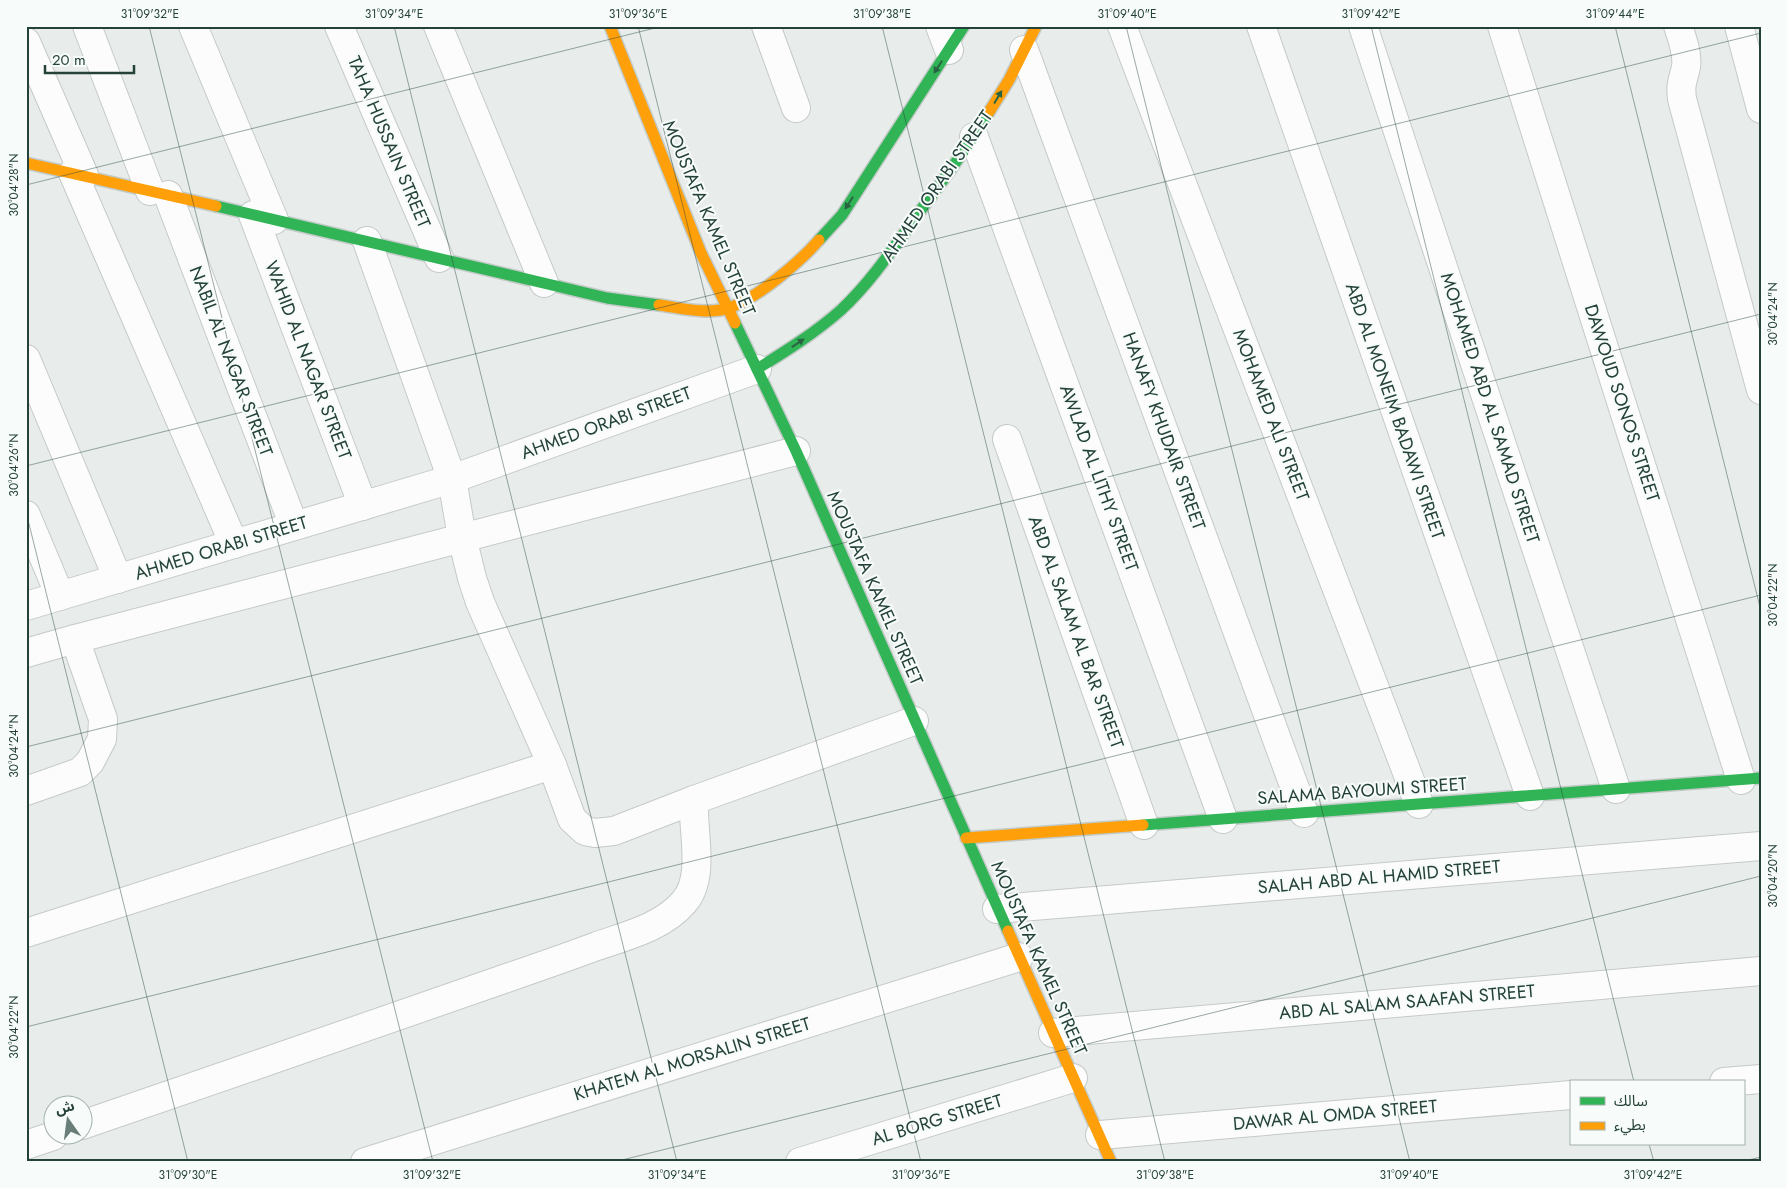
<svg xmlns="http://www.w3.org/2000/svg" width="1787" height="1188" viewBox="0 0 1787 1188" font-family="Jost,'Noto Sans Arabic',sans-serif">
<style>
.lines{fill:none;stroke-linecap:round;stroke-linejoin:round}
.street-casing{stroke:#c5cac8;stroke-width:30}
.fast-casing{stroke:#c3cbc8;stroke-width:14}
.slow-casing{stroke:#c3cbc8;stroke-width:14}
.street{stroke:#fcfcfc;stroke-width:28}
.fast{stroke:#30b455;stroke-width:11}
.slow{stroke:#ff9f0a;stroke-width:11}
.oneway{fill:#286442}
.ticks{fill:none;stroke:#24423a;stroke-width:1;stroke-opacity:0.45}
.labels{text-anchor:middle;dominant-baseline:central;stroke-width:4;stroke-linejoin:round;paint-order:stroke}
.street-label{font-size:18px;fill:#24423a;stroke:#f7fbf9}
.neatline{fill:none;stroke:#24423a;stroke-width:2}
.ticks-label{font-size:12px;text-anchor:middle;fill:#24423a}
</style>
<rect width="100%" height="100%" fill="#e8edeb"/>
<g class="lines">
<g class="street-casing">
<g id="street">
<path d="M87 26 150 191"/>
<path d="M193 26 274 220"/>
<path d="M339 26 439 258"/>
<path d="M438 26 544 283"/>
<path d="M766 26 796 108"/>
<path d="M940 26 949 50"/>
<path d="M1122 26 1419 804"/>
<path d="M1261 26 1530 796"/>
<path d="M1363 26 1616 789"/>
<path d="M1502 26 1741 780"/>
<path d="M1678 26C1682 38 1688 54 1686 67 1683 81 1680 83 1682 99L1761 390"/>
<path d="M1739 26 1761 109"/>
<path d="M26 42 84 175"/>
<path d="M1024 50 1304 813"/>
<path d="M974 137 1223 819"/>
<path d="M73 173 234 544"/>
<path d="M168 195 294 526"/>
<path d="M253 215 363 506"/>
<path d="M367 241 452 479 462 537 472 578 480 602 552 765 572 819 585 831 595 833 614 831 694 800 914 721"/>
<path d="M26 359 118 579"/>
<path d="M1007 439 1144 825"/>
<path d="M26 515 60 596"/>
<path d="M26 606 452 479 757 369"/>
<path d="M26 653 75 639 796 451"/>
<path d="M26 791 80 772 90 762 102 739 103 719 75 639"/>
<path d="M997 909 1761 846"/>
<path d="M26 933 552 765"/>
<path d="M1053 1033 1761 971"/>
<path d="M1724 1082 1761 1079"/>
<path d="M82 1125C222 1077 361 1029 501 980 533 969 565 958 597 946 626 936 663 927 684 902 706 877 692 831 694 800"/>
<path d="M1100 1135 1571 1095"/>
<path d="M26 1145 53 1136"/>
<path d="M365 1162 1019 957"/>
<path d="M800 1162 1073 1078"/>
</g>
</g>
<g class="fast-casing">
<g id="fast">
<path d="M216 206 607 298 659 305"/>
<path d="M819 240 842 215 964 26"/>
<path d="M735 323 796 451 1008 931"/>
<path d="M757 369C786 351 815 333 841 310 870 283 892 250 915 218 941 183 967 149 989 112"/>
<path d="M1143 825 1761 778"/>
</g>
</g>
<g class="slow-casing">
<g id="slow">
<path d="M610 26 701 253 735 323"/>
<path d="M989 112 1009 80 1036 26"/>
<path d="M26 163 216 206"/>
<path d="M659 305C681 308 707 315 729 308 756 299 800 262 819 240"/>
<path d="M966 838 1143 825"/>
<path d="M1008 931 1111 1162"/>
</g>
</g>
<use href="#street" class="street"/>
<use href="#fast" class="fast"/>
<use href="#slow" class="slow"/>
</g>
<defs><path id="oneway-solid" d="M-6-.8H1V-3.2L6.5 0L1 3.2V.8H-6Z" transform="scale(1.25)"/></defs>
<g class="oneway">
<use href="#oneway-solid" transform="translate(938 67) rotate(123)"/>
<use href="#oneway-solid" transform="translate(998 97) rotate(-59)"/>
<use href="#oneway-solid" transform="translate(849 203) rotate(123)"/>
<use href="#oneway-solid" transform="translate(798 343) rotate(-34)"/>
</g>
<path class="ticks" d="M149 26 433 1162M394 26 677 1162M638 26 921 1162M882 26 1165 1162M1126 26 1410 1162M1371 26 1634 1082M1615 26 1761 611M26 185 663 26M26 466 1761 33M26 512 188 1162M26 747 1761 314M26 1027 1761 595M1649 1144 1654 1162M614 1162 1761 876M1740 1162 1761 1157"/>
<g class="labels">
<g class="street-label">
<text transform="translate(389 142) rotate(67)">TAHA HUSSAIN STREET</text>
<text transform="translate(937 186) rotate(-55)">AHMED ORABI STREET</text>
<text transform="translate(709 218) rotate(67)">MOUSTAFA KAMEL STREET</text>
<text transform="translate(308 360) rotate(69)">WAHID AL NAGAR STREET</text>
<text transform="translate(231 361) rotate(69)">NABIL AL NAGAR STREET</text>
<text transform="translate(1622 403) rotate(72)">DAWOUD SONOS STREET</text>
<text transform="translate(1490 408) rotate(72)">MOHAMED ABD AL SAMAD STREET</text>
<text transform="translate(1395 411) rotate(71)">ABD AL MONEIM BADAWI STREET</text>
<text transform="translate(1271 415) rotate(69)">MOHAMED ALI STREET</text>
<text transform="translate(606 423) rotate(-20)">AHMED ORABI STREET</text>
<text transform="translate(1164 431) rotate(70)">HANAFY KHUDAIR STREET</text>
<text transform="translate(1099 478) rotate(70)">AWLAD AL LITHY STREET</text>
<text transform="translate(221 548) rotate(-17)">AHMED ORABI STREET</text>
<text transform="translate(875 588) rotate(66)">MOUSTAFA KAMEL STREET</text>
<text transform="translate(1076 632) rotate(70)">ABD AL SALAM AL BAR STREET</text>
<text transform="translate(1362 791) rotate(-4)">SALAMA BAYOUMI STREET</text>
<text transform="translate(1379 877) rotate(-5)">SALAH ABD AL HAMID STREET</text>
<text transform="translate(1039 958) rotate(66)">MOUSTAFA KAMEL STREET</text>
<text transform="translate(1407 1002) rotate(-5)">ABD AL SALAM SAAFAN STREET</text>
<text transform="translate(692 1059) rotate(-17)">KHATEM AL MORSALIN STREET</text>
<text transform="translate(1335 1115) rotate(-5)">DAWAR AL OMDA STREET</text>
<text transform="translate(937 1120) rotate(-17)">AL BORG STREET</text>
</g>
</g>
<rect width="1787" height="1188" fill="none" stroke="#f7fbf9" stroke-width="55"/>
<rect x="1570" y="1080" width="175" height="65" fill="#f7fbf9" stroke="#a3b1ad"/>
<rect x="1580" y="1097" width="25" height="8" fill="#30b455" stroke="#a3b1ad"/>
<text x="1614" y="1106" font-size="15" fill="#24423a">سالك</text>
<rect x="1580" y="1122" width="25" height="8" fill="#ff9f0a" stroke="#a3b1ad"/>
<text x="1614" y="1130" font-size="15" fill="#24423a">بطيء</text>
<g transform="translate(68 1120) rotate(346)"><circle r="24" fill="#f7fbf9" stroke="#a3b1ad"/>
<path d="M0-4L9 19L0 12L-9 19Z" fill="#697e78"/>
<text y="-8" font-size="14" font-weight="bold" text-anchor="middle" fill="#24423a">ش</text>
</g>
<path d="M45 65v8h89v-8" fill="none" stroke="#24423a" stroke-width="2.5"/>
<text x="52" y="65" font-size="15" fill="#24423a" stroke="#f7fbf9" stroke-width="4" paint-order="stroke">20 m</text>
<rect x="28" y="28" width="1732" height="1132" class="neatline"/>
<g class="ticks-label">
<text x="150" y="18">31°09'32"E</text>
<text x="394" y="18">31°09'34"E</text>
<text x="638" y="18">31°09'36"E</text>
<text x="882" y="18">31°09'38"E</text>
<text x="1127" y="18">31°09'40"E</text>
<text x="1371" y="18">31°09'42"E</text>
<text x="1615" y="18">31°09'44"E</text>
<text transform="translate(14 185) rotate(-90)" y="4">30°04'28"N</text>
<text transform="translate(1773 314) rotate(-90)" y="4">30°04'24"N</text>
<text transform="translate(14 465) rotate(-90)" y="4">30°04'26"N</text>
<text transform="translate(1773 595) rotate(-90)" y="4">30°04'22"N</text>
<text transform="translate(14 746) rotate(-90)" y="4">30°04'24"N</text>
<text transform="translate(1773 876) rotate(-90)" y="4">30°04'20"N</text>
<text transform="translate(14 1027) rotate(-90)" y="4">30°04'22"N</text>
<text x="188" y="1179">31°09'30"E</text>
<text x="432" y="1179">31°09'32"E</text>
<text x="677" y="1179">31°09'34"E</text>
<text x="921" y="1179">31°09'36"E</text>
<text x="1165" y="1179">31°09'38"E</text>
<text x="1409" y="1179">31°09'40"E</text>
<text x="1653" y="1179">31°09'42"E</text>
</g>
</svg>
